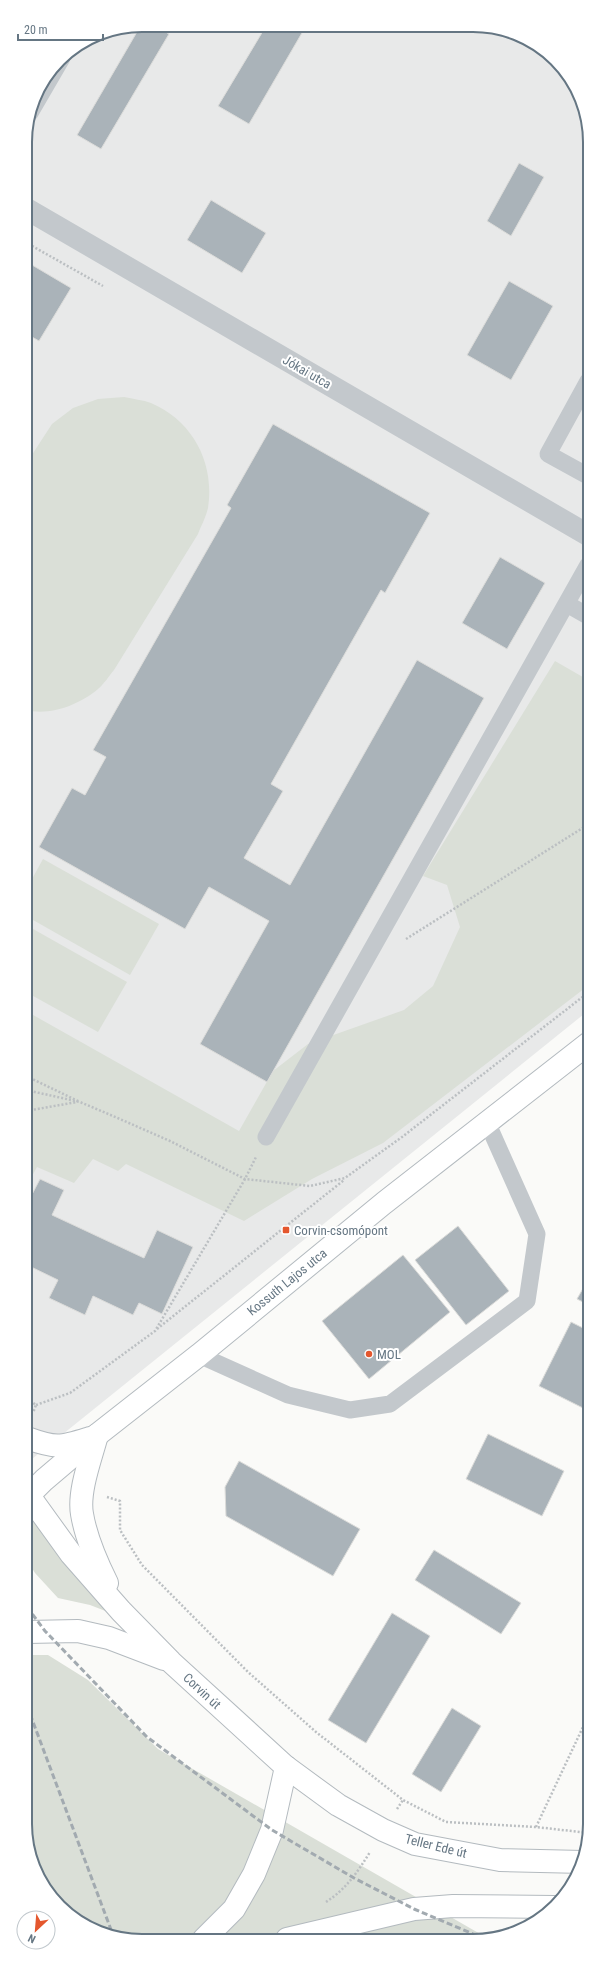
<svg xmlns="http://www.w3.org/2000/svg" width="615" height="1966" viewBox="0 0 615 1966" font-family="'Roboto Condensed',sans-serif">
<style>
.built{fill:#e8e9e9}
.green{fill:#dadfd7}
.building{fill:#aab3b9;stroke:#dcdcda}
.lines{fill:none;stroke-linecap:round;stroke-linejoin:round}
.secondary-casing{stroke:#b3babf;stroke-width:24}
.path{stroke:#bbbfc2;stroke-width:2.5;stroke-dasharray:2 2;stroke-linecap:butt}
.lane{stroke:#c3c8cc;stroke-width:17}
.street{stroke:#c3c8cc;stroke-width:22}
.secondary{stroke:#fff;stroke-width:22}
.rail{stroke:#a2aab0;stroke-width:3;stroke-dasharray:6 3;stroke-linecap:butt}
.poi-dot{fill:#e4572e;stroke:#fff;stroke-width:1.5}
.labels{text-anchor:middle;dominant-baseline:central;stroke-width:4;stroke-linejoin:round;paint-order:stroke}
.street-label{font-size:13px;fill:#657683;stroke:#fff}
.poi-label{font-size:13px;fill:#657683;stroke:#fff;text-anchor:start}
.rim{fill:none;stroke:#657683;stroke-width:2}
</style>
<rect width="100%" height="100%" fill="#fafaf8"/>
<path class="built" d="M142 25 496 27 556 59 588 120 589 1010 27 1463 25 135 34 97 59 59 98 34Z"/>
<g class="green">
<path d="M124 397C133 399 143 400 151 403 193 421 215 463 208 508 206 517 201 526 198 534L114 670C109 676 104 684 98 689 79 705 50 716 26 710V464L52 424 73 408 98 399Z"/>
<path d="M555 661 588 680 589 985 383 1143 312 1179 244 1221 126 1164 118 1171 93 1159 74 1183 37 1167 26 1187V1011L239 1131 273 1071 308 1044 404 1010 433 986 460 927 447 885 423 876Z"/>
<path d="M43 859 159 924 130 975 26 916V890Z"/>
<path d="M26 925 127 982 98 1032 26 992Z"/>
<path d="M34 1515 108 1612 90 1605 58 1598 35 1573 27 1560V1523Z"/>
<path d="M27 1655H48L88 1680 158 1749 489 1939H120L59 1907 37 1876 27 1846Z"/>
</g>
<g class="building">
<path d="M141 25H154L169 34 101 149 77 135Z"/>
<path d="M266 26H306L249 124 218 106Z"/>
<path d="M519 163 544 177 511 236 487 221Z"/>
<path d="M211 200 266 233 242 273 187 240Z"/>
<path d="M27 262 71 288 39 341 25 333Z"/>
<path d="M509 281 553 306 511 380 467 355Z"/>
<path d="M273 424 430 513 385 593 381 590 271 784 283 791 244 858 290 885 417 660 484 698 267 1082 200 1044 269 921 209 887 185 929 39 847 72 788 85 795 106 757 93 750 231 508 227 505Z"/>
<path d="M500 557 545 583 507 649 462 623Z"/>
<path d="M40 1179 64 1190 52 1215 144 1258 157 1230 193 1247 162 1314 139 1303 133 1315 93 1296 85 1315 49 1298 58 1280 27 1265 26 1206Z"/>
<path d="M458 1226 509 1291 466 1325 415 1260Z"/>
<path d="M403 1255 450 1312 369 1379 322 1321Z"/>
<path d="M589 1278V1305L577 1299Z"/>
<path d="M571 1322 589 1331V1411L539 1386Z"/>
<path d="M488 1434 564 1471 542 1516 466 1479Z"/>
<path d="M239 1461 360 1529 333 1576 226 1516 225 1487Z"/>
<path d="M434 1550 521 1603 501 1634 415 1580Z"/>
<path d="M392 1613 430 1636 366 1743 328 1720Z"/>
<path d="M452 1708 481 1726 441 1792 412 1774Z"/>
</g>
<g class="lines">
<g class="secondary-casing">
<g id="secondary">
<path d="M97 1435C91 1458 78 1491 82 1514 86 1538 96 1561 107 1583"/>
<path d="M27 1438C57 1449 61 1447 90 1438"/>
<path d="M27 1493 71 1554 121 1611 171 1662 286 1767 338 1805 383 1830 415 1844 500 1860 583 1862"/>
<path d="M27 1497 44 1480 97 1435 199 1355 384 1203 589 1043"/>
<path d="M27 1632 78 1631 109 1638 164 1659"/>
<path d="M204 1939 234 1909 254 1874 272 1830 286 1767"/>
<path d="M287 1939 414 1909 453 1906 554 1907"/>
</g>
</g>
<g class="path">
<path d="M25 242 103 286"/>
<path d="M406 939 589 824"/>
<path d="M26 1076 78 1101"/>
<path d="M26 1090 80 1102 113 1116 170 1141 245 1179 310 1186 345 1178 402 1137 589 992"/>
<path d="M26 1111 77 1102"/>
<path d="M157 1329 344 1180"/>
<path d="M27 1398 36 1405 33 1413"/>
<path d="M36 1405 70 1393 155 1331 245 1179 256 1157"/>
<path d="M107 1497 120 1501V1530L142 1565 248 1672 316 1732 403 1800 446 1822 536 1827 589 1833"/>
<path d="M397 1809 403 1800"/>
<path d="M536 1827 590 1712"/>
<path d="M326 1902C346 1889 357 1873 370 1852"/>
</g>
<g class="lane">
<path d="M30 113 62 58"/>
<path d="M588 381 548 454 588 476"/>
<path d="M567 604 588 616"/>
<path d="M266 1137 588 565"/>
<path d="M199 1355 288 1395 350 1410 390 1404 527 1301 537 1234 487 1122"/>
</g>
<path class="street" d="M25 208 588 535"/>
<use href="#secondary" class="secondary"/>
<g class="rail">
<path d="M27 1607 45 1631 147 1737 272 1830 354 1878 414 1909 485 1939"/>
<path d="M27 1706 113 1935"/>
</g>
</g>
<g class="poi-dot">
<rect x="282" y="1226" width="8" height="8" rx="2"/>
<circle cx="369" cy="1354" r="4"/>
</g>
<g class="labels">
<g class="street-label">
<text transform="translate(307 372) rotate(30)">Jókai utca</text>
<text transform="translate(287 1282) rotate(-39)">Kossuth Lajos utca</text>
<text transform="translate(202 1691) rotate(43)">Corvin út</text>
<text transform="translate(436 1846) rotate(14)">Teller Ede út</text>
</g>
<g class="poi-label">
<text x="294" y="1230">Corvin-csomópont</text>
<text x="377" y="1354">MOL</text>
</g>
</g>
<path d="M0 0H615V1966H0ZM142 32H473A110 110 0 0 1 583 142V1824A110 110 0 0 1 473 1934H142A110 110 0 0 1 32 1824V142A110 110 0 0 1 142 32Z" fill="#fff" fill-rule="evenodd"/>
<path class="rim" d="M142 32H473A110 110 0 0 1 583 142V1824A110 110 0 0 1 473 1934H142A110 110 0 0 1 32 1824V142A110 110 0 0 1 142 32Z"/>
<g transform="translate(36 1930) rotate(206)"><circle r="19" fill="#ffffff" stroke="#c1c8cd"/>
<path d="M0-3L7 15L0 10L-7 15Z" fill="#e4572e"/>
<text y="-6" font-size="11" font-weight="bold" text-anchor="middle" fill="#657683">N</text>
</g>
<path d="M18 34v6h85v-6" fill="none" stroke="#657683" stroke-width="2"/>
<text x="24" y="34" font-size="12" fill="#657683" stroke="#ffffff" stroke-width="3" paint-order="stroke">20 m</text>
</svg>
